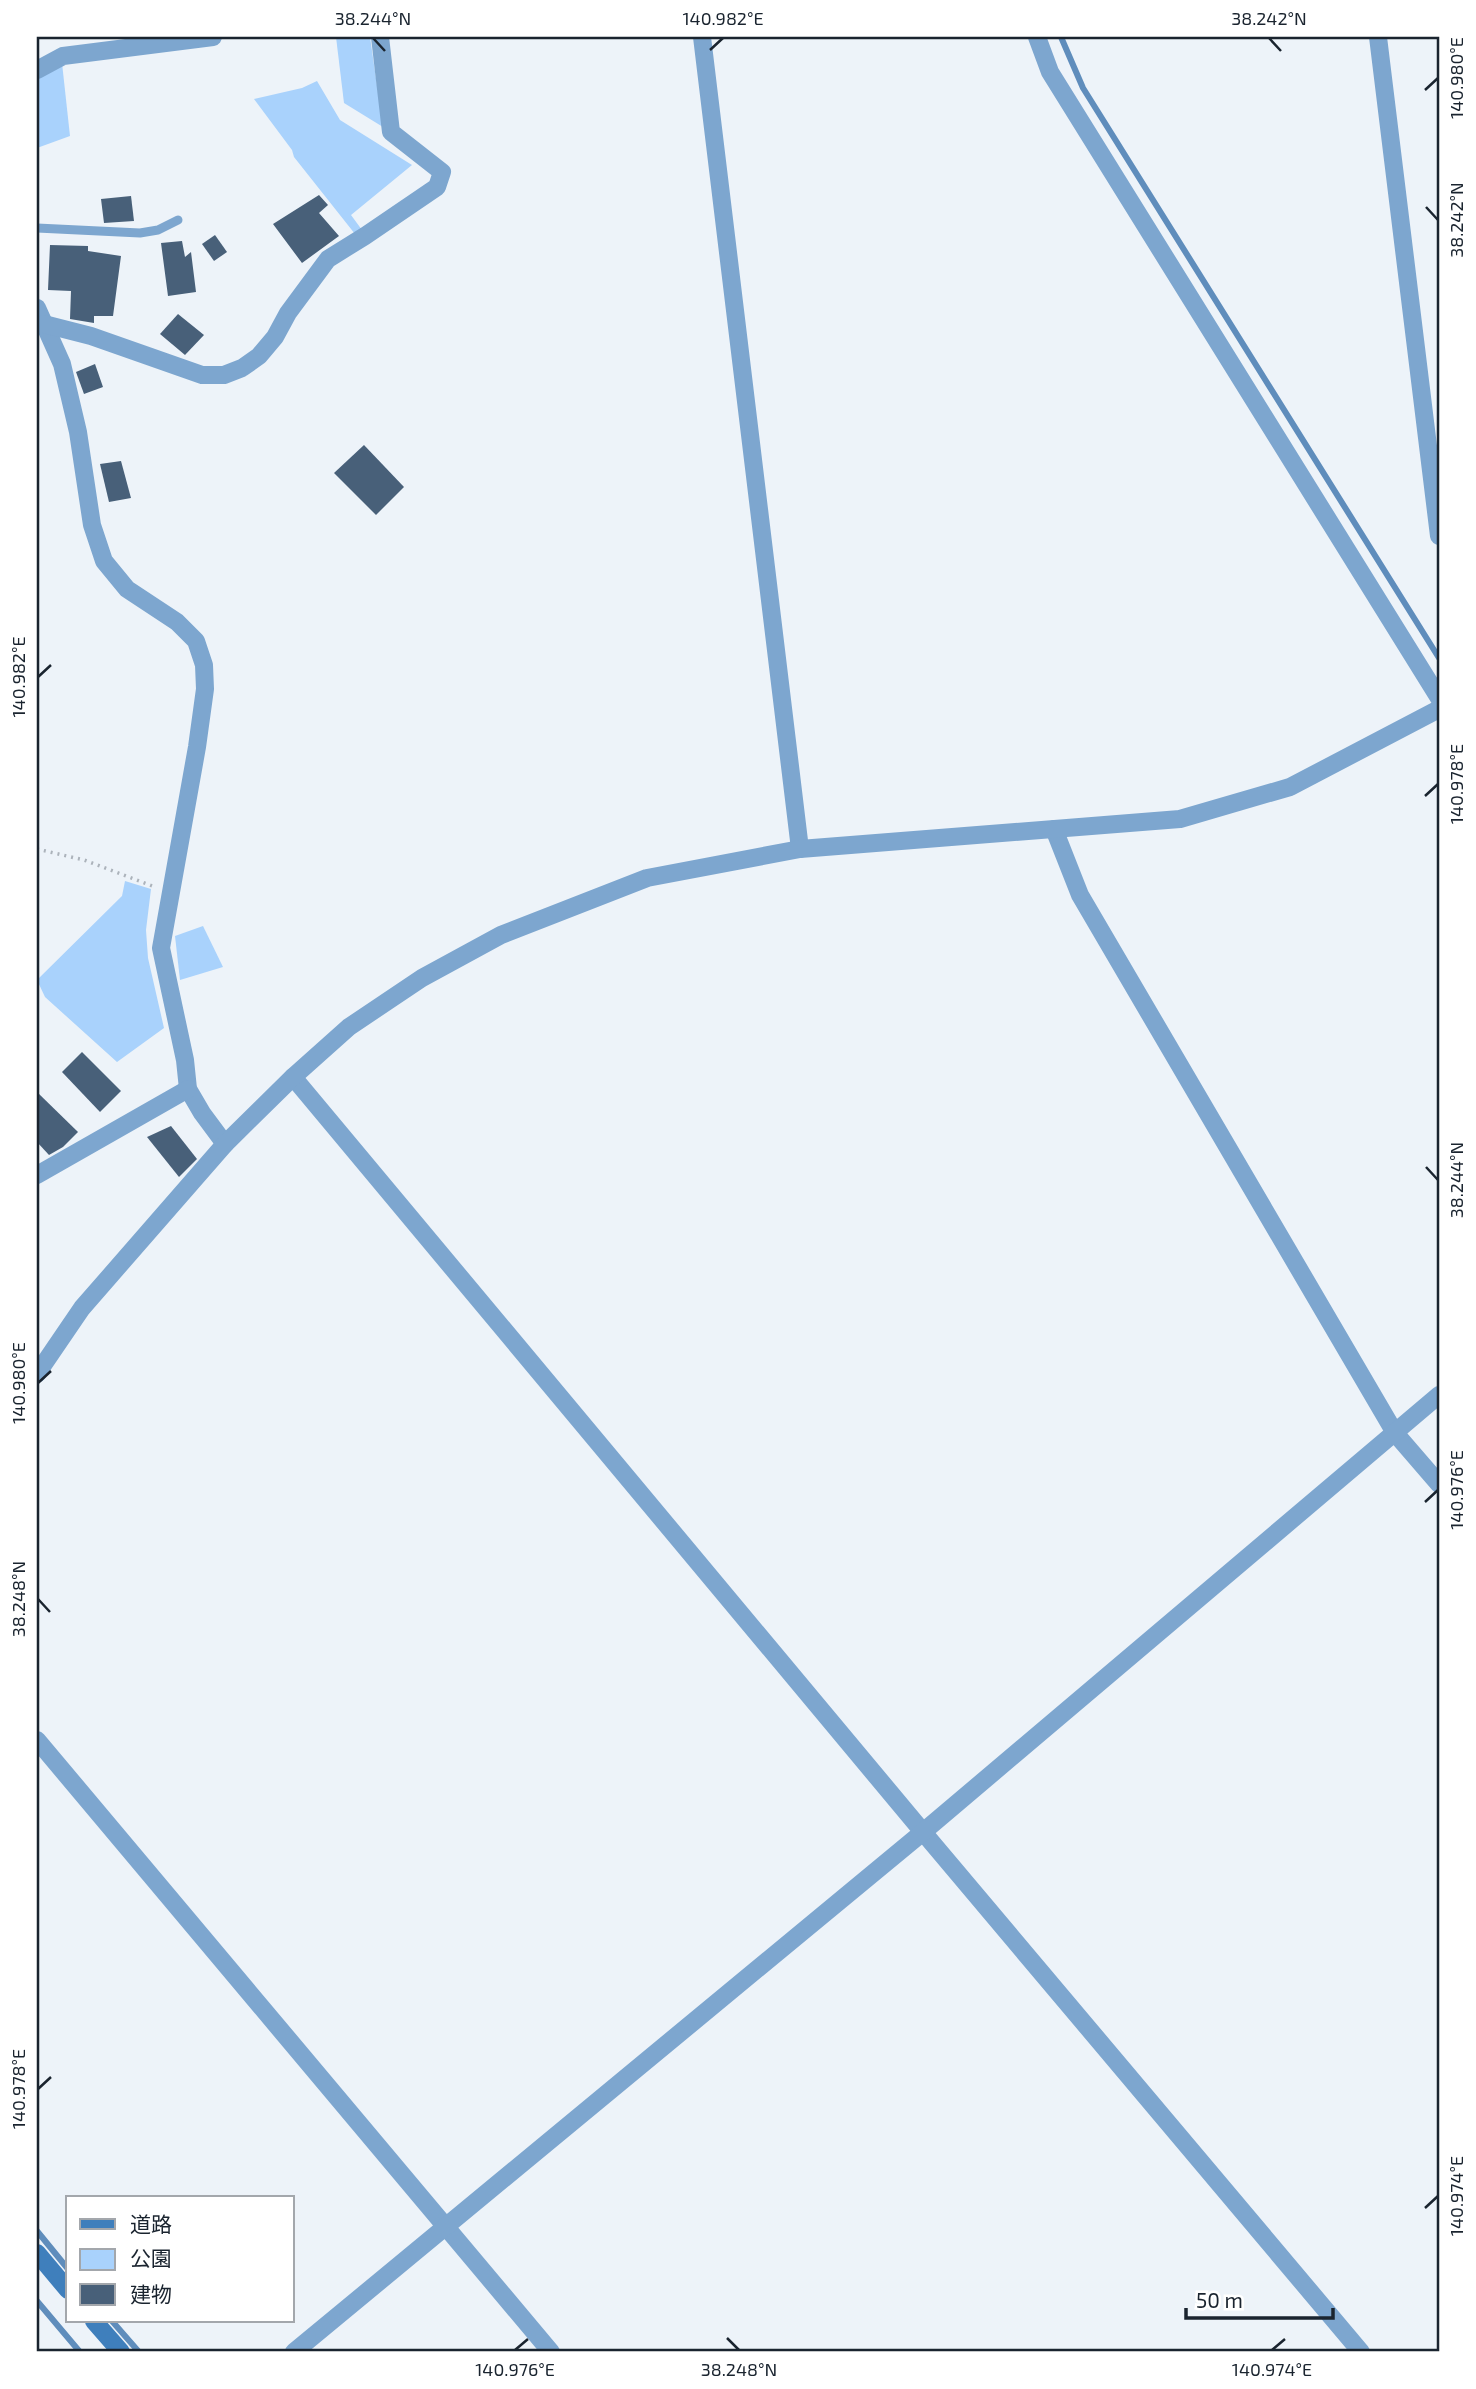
<svg xmlns="http://www.w3.org/2000/svg" width="1476" height="2389" viewBox="0 0 1476 2389" font-family="'Exo 2','Noto Sans JP',sans-serif">
<style>
.green{fill:#a9d2fc}
.lines{fill:none;stroke-linecap:round;stroke-linejoin:round}
.stream{stroke:#5f8dbc;stroke-width:6}
.building{fill:#486079}
.path{stroke:#acb3bb;stroke-width:3.5;stroke-dasharray:2 5;stroke-linecap:butt}
.lane{stroke:#7da6cf;stroke-width:9}
.street{stroke:#7da6cf;stroke-width:18}
.secondary{stroke:#3f7fbc;stroke-width:18}
.ticks{fill:none;stroke:#1a242f;stroke-width:2.5}
.neatline{fill:none;stroke:#1a242f;stroke-width:2.5}
.ticks-label{font-size:18px;text-anchor:middle;fill:#1a242f}
</style>
<rect width="100%" height="100%" fill="#edf3f9"/>
<g class="green">
<path d="M336 37H370L383 127 344 103Z"/>
<path d="M62 63 70 136 37 148V79Z"/>
<path d="M317 81 340 120 412 165 351 215 362 230 355 234 294 157 292 150 254 99 302 88Z"/>
<path d="M125 881 151 889 146 930 148 958 164 1028 117 1062 45 997 37 980 122 896Z"/>
<path d="M203 926 223 967 180 980 175 936Z"/>
</g>
<g class="lines">
<g class="stream">
<path d="M1061 37 1083 88 1439 658"/>
<path d="M37 2231 68 2269"/>
<path d="M37 2301 80 2352"/>
<path d="M112 2321 139 2352"/>
</g>
</g>
<g class="building">
<path d="M319 195 328 205 319 213 339 236 302 263 273 224Z"/>
<path d="M131 196 134 221 104 223 101 199Z"/>
<path d="M215 235 227 252 214 261 202 244Z"/>
<path d="M182 241 185 257 191 252 196 292 168 296 161 243Z"/>
<path d="M50 245 88 246V251L121 256 113 316H94V323L70 319 71 291 48 290Z"/>
<path d="M178 314 204 335 185 355 160 334Z"/>
<path d="M95 364 103 387 84 394 76 372Z"/>
<path d="M364 445 404 487 376 515 334 473Z"/>
<path d="M121 461 131 498 109 502 100 464Z"/>
<path d="M82 1052 121 1091 100 1112 62 1072Z"/>
<path d="M37 1092 78 1132 63 1147 49 1155 37 1142Z"/>
<path d="M171 1126 197 1159 179 1177 147 1137Z"/>
</g>
<g class="lines">
<path class="path" d="M37 849 84 860 155 887"/>
<path class="lane" d="M37 228 140 233 158 230 178 220"/>
<g class="street">
<path d="M702 37 800 849"/>
<path d="M1037 37 1050 72 1439 698"/>
<path d="M1378 37 1439 536"/>
<path d="M37 70 63 56 213 37"/>
<path d="M37 308 62 364 78 432 92 525 104 561 127 589 177 622 196 641 204 665 205 689 197 747 161 948 185 1060 188 1089 202 1113 225 1144"/>
<path d="M44 324 91 336 202 375H224L242 368 259 356 275 337 288 313 328 259 365 236 437 187 442 172 391 132 380 37"/>
<path d="M1054 829 1080 895 1395 1433 1439 1484"/>
<path d="M293 1077 923 1832 1361 2352"/>
<path d="M37 1175 188 1089"/>
<path d="M37 1374 82 1308 225 1144 293 1077 349 1027 422 978 501 935 647 878 800 849 1180 819 1290 787 1439 709"/>
<path d="M37 1740 551 2352"/>
<path d="M294 2352 923 1832 1439 1395"/>
</g>
<g class="secondary">
<path d="M37 2253 68 2290"/>
<path d="M94 2321 121 2352"/>
</g>
</g>
<path class="ticks" d="M373 38 385 51M1269 38 1281 51M710 50 723 38M1425 90 1438 78M1426 207 1438 220M38 677 51 665M1425 796 1438 784M1426 1167 1438 1180M38 1383 51 1371M1425 1502 1438 1490M38 1599 50 1612M38 2089 51 2077M1425 2208 1438 2196M727 2338 739 2350M515 2350 528 2339M1272 2350 1285 2339"/>
<rect width="1476" height="2389" fill="none" stroke="#ffffff" stroke-width="77"/>
<rect x="66" y="2196" width="228" height="126" fill="#ffffff" stroke="#a3a7ac" stroke-width="2"/>
<rect x="80" y="2219" width="35" height="10" fill="#3f7fbc" stroke="#a3a7ac" stroke-width="2"/>
<text x="130" y="2232" font-size="21" fill="#1a242f">道路</text>
<rect x="80" y="2249" width="35" height="21" fill="#a9d2fc" stroke="#a3a7ac" stroke-width="2"/>
<text x="130" y="2266" font-size="21" fill="#1a242f">公園</text>
<rect x="80" y="2284" width="35" height="21" fill="#486079" stroke="#a3a7ac" stroke-width="2"/>
<text x="130" y="2302" font-size="21" fill="#1a242f">建物</text>
<path d="M1186 2308v10h147v-10" fill="none" stroke="#1a242f" stroke-width="3.5"/>
<text x="1196" y="2308" font-size="21" fill="#1a242f" stroke="#ffffff" stroke-width="5" paint-order="stroke">50 m</text>
<rect x="38" y="38" width="1400" height="2312" class="neatline"/>
<g class="ticks-label">
<text x="373" y="25">38.244°N</text>
<text x="723" y="25">140.982°E</text>
<text x="1269" y="25">38.242°N</text>
<text transform="translate(1457 78) rotate(-90)" y="6">140.980°E</text>
<text transform="translate(1457 220) rotate(-90)" y="6">38.242°N</text>
<text transform="translate(19 677) rotate(-90)" y="6">140.982°E</text>
<text transform="translate(1457 784) rotate(-90)" y="6">140.978°E</text>
<text transform="translate(1457 1180) rotate(-90)" y="6">38.244°N</text>
<text transform="translate(19 1383) rotate(-90)" y="6">140.980°E</text>
<text transform="translate(1457 1490) rotate(-90)" y="6">140.976°E</text>
<text transform="translate(19 1599) rotate(-90)" y="6">38.248°N</text>
<text transform="translate(19 2089) rotate(-90)" y="6">140.978°E</text>
<text transform="translate(1457 2196) rotate(-90)" y="6">140.974°E</text>
<text x="515" y="2376">140.976°E</text>
<text x="739" y="2376">38.248°N</text>
<text x="1272" y="2376">140.974°E</text>
</g>
</svg>
